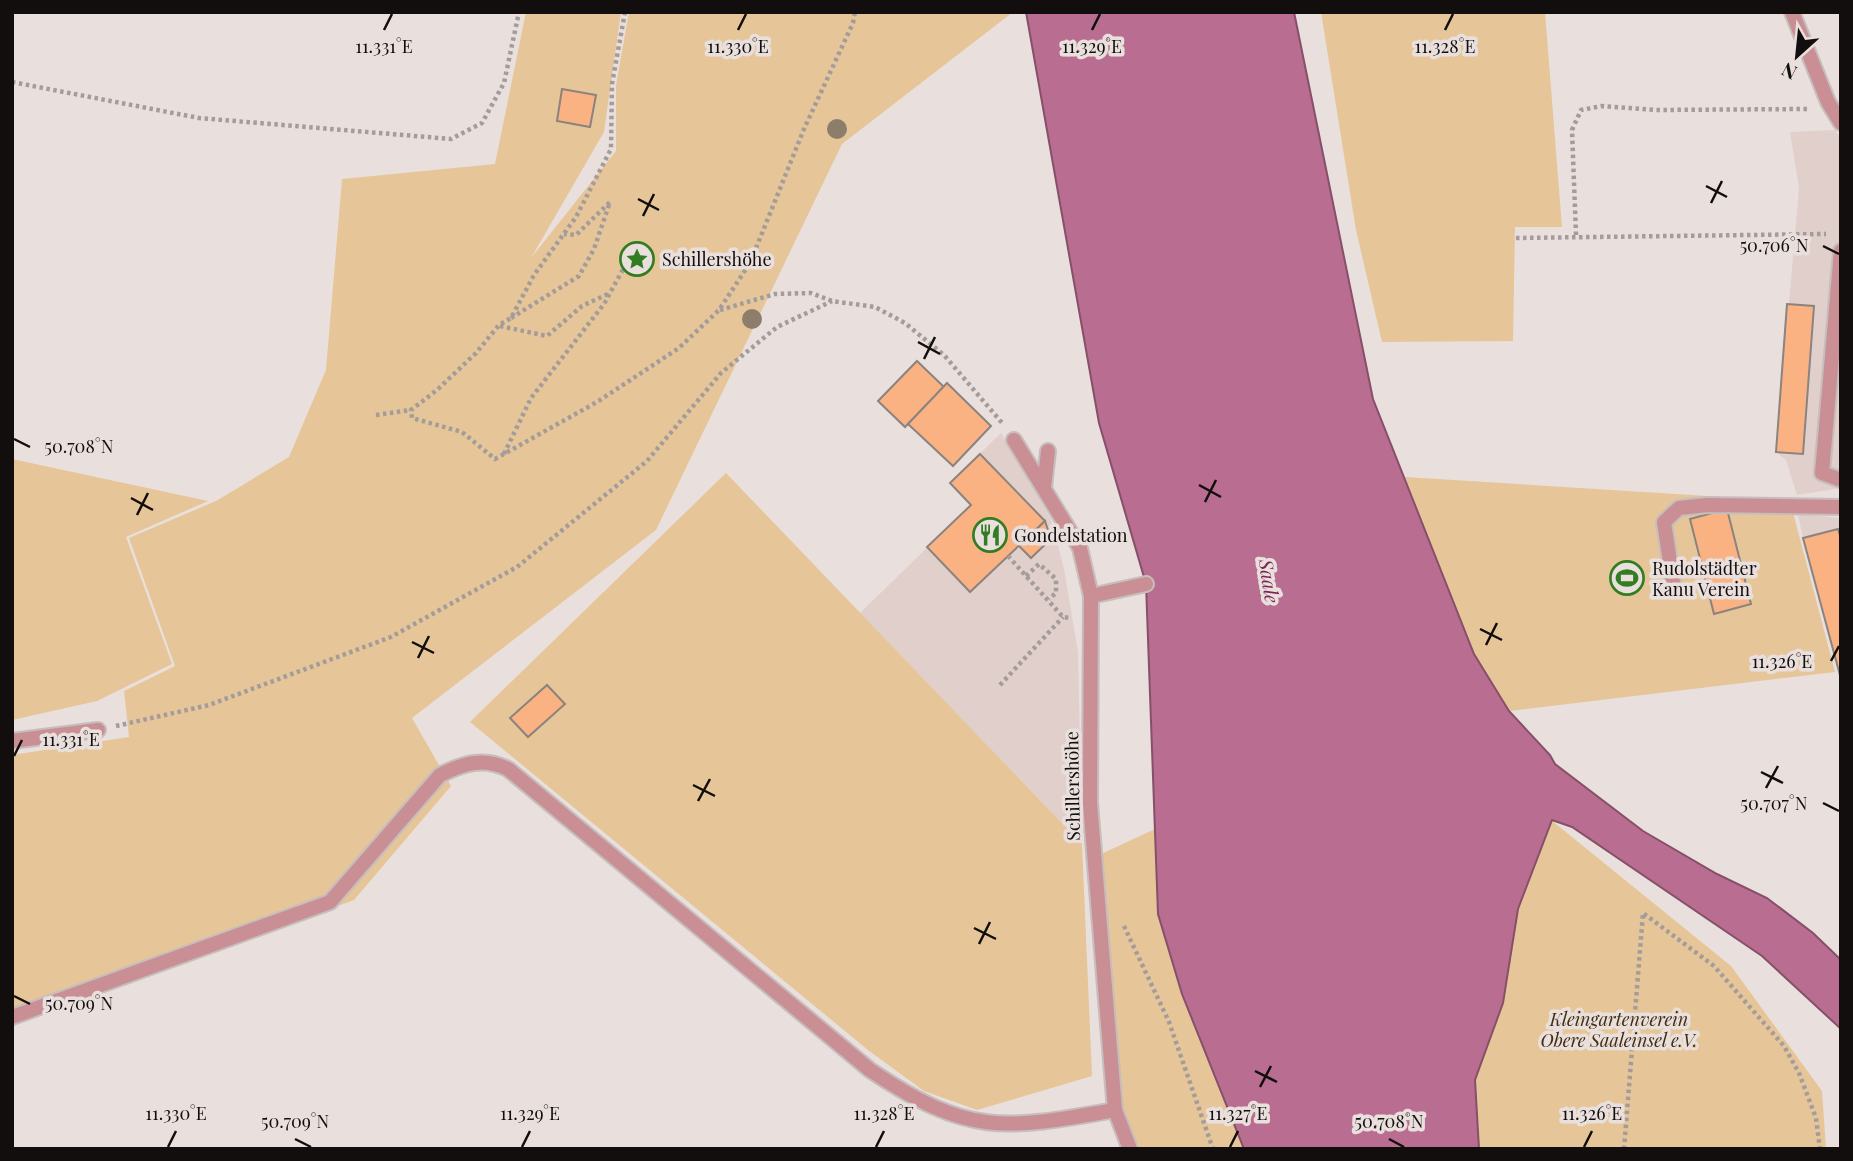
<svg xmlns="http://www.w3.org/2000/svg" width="1853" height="1161" viewBox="0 0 1853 1161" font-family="'Playfair Display',serif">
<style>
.built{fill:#e1cfcb}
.green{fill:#e6c698}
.water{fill:#b86d91;stroke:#865069;stroke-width:2}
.building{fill:#fab283;stroke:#8a837f;stroke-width:2}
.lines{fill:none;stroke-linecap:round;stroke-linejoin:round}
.lane-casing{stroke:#c6bebc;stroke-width:18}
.path{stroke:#a49c9b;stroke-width:4.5;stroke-dasharray:3.5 3.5;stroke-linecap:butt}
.lane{stroke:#ca8e95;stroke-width:14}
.tree{fill:#8d7e6b}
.ticks{fill:none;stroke:#110e0d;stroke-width:2.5}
.labels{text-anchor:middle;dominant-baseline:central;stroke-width:7;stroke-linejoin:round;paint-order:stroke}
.poi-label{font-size:18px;fill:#110e0d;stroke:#e9dfdd;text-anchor:start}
.street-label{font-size:18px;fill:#110e0d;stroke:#e9dfdd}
.park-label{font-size:18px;font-style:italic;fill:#412e0e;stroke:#e9dfdd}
.water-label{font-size:19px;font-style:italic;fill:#7d2355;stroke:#e9dfdd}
.ticks-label{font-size:18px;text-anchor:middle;fill:#110e0d;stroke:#e9dfdd;stroke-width:7;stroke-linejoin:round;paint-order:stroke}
</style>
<rect width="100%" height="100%" fill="#e9dfdd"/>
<g class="built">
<path d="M1835 130 1841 138V488L1797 495 1786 460 1776 452 1799 188 1790 132Z"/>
<path d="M1001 433 1051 519 1064 569 1078 652 1082 844 860 613 971 505 950 483Z"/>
<path d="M1798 514 1841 518V679L1803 538Z"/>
</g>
<g class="green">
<path d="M526 12H621L604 132 531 258 616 151V85L629 12H1013L842 144 656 530 412 718 451 786 354 900 12 1026V755L129 737 124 691 175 666 129 538 216 501 289 457 326 370 342 179 495 164Z"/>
<path d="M1321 12H1545L1562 227H1515L1513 341 1382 342 1356 230Z"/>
<path d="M12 459 208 501 126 537 172 664 97 701 12 720Z"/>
<path d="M726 473 1082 844 1092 1076 977 1110 924 1091 868 1050 470 722Z"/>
<path d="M1405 477 1790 501 1835 672 1509 711 1474 654Z"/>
<path d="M1551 820 1731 966 1822 1091 1826 1149H1479L1475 1080 1503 1003 1518 909Z"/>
<path d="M1155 829 1158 914 1182 994 1244 1149H1135L1123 1115 1101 854Z"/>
</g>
<path class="water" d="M1026 12H1294L1373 399 1474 654 1509 711 1550 755 1555 764 1643 831 1717 874 1767 898 1813 933 1841 960V1029L1762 956 1572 827 1552 820 1518 909 1503 1003 1475 1080 1479 1149H1244L1182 994 1158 914 1146 584 1099 423Z"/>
<g class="building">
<path d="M562 89 596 95 590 127 557 121Z"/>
<path d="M1787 304 1814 306 1803 454 1776 452Z"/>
<path d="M917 361 944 387 905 427 878 401Z"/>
<path d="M947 383 991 426 953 466 908 424Z"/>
<path d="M980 454 1045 521 970 592 927 547 971 505 950 483Z"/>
<path d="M1727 509 1751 604 1714 614 1690 519Z"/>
<path d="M1045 521 1051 539 1031 558 1019 546Z"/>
<path d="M1838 529 1841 539V679L1803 538Z"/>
<path d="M547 685 565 704 528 737 510 718Z"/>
</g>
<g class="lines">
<g class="lane-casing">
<g id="lane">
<path d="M1792 12 1828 102 1841 123"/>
<path d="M1841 251 1822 473 1841 480"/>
<path d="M1014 440 1080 548 1091 596 1090 803 1115 1110 1130 1149"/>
<path d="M1044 487 1048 451"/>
<path d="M1673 582 1664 522 1679 508 1707 505 1841 507"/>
<path d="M1091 596 1146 584"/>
<path d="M12 741 98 730"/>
<path d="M12 1017 330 902 440 775C464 763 484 757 508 769L870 1070C968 1136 1003 1130 1115 1110"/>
</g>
</g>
<g class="path">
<path d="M625 12 612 84 611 149 576 217 534 275 511 318 499 325 476 353 437 390 411 410 412 418 462 432 495 459 597 402 679 348 719 310 750 263 804 129 853 23 855 12"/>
<path d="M12 82 199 118 451 139 482 123 504 83 519 12"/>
<path d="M1576 235 1572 130 1581 110 1602 106 1655 110 1807 109"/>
<path d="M1516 238 1826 234"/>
<path d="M720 310 775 294 811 293 832 301 875 307 905 323 944 355 1003 424"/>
<path d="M511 318 579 276 594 249 610 202 576 235 564 234"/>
<path d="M500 326 547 336 582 306 610 293"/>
<path d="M376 415 411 410"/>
<path d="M504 454 531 398 604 304 627 262"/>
<path d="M1008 556 1063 617 1071 618"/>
<path d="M1026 576 1039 564 1056 579V593L1049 599"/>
<path d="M1000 685 1063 617"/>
<path d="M116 726 209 705 391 637 517 567 647 461 721 373 777 327 832 301"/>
<path d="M1124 926 1169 1022 1213 1149"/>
<path d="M1624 1149 1643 913 1714 966 1784 1046 1799 1073 1816 1118 1820 1149"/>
</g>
<use href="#lane" class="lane"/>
</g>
<g class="tree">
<circle cx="837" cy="129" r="10"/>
<circle cx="752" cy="319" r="10"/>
</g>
<path class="ticks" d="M384 30 392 14M738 30 746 14M1092 30 1100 14M1445 30 1453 14M1706 186 1727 197M638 199 659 210M1711 203 1722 181M643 216 654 194M1823 246 1839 254M918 342 940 354M924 359 935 337M14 439 30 447M1199 485 1221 497M131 498 153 510M1205 502 1216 480M137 515 148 493M1480 629 1502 640M412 642 434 653M1486 645 1497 623M418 658 429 636M1831 661 1839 646M14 756 22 740M1761 772 1783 783M693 785 715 796M1766 788 1778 766M698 801 710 779M1823 803 1839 811M974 928 996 939M979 944 990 922M14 996 30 1004M1255 1071 1277 1082M1260 1087 1271 1066M295 1139 311 1147M1389 1139 1404 1147M168 1147 176 1131M522 1147 530 1131M876 1147 884 1131M1230 1147 1238 1131M1584 1147 1592 1131"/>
<defs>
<g id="sight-ring" transform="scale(1.75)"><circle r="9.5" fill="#e9dfdd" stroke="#327c22" stroke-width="1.5"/><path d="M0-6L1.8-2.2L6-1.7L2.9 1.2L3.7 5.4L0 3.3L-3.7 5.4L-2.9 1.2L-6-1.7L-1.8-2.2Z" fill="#327c22"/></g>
<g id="restaurant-ring" transform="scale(1.75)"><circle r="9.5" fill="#e9dfdd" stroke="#327c22" stroke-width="1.5"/><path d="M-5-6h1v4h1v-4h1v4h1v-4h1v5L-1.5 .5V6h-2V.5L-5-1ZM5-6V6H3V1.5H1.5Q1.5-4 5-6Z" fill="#327c22"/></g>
<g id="stadium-ring" transform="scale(1.75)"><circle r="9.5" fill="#e9dfdd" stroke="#327c22" stroke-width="1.5"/><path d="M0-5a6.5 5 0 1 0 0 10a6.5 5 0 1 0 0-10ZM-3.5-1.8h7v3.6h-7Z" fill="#327c22"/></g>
</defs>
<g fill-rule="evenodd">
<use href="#sight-ring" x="637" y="259"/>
<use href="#restaurant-ring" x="990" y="535"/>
<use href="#stadium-ring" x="1627" y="578"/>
</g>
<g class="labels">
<g class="poi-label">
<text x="662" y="259">Schillershöhe</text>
<text x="1014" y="535">Gondelstation</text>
<text x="1652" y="568">Rudolstädter<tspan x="1652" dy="21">Kanu Verein</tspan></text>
</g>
<g class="street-label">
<text transform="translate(1072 786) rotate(-91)">Schillershöhe</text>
</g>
<g class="park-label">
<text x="1619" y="1019">Kleingartenverein<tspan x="1619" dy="21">Obere Saaleinsel e.V.</tspan></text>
</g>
<g class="water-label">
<text transform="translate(1270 581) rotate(81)">Saale</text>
</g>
</g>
<g class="ticks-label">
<text x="384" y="53">11.331°E</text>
<text x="738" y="53">11.330°E</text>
<text x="1092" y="53">11.329°E</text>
<text x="1445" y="53">11.328°E</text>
<text x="1774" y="252">50.706°N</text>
<text x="79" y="453">50.708°N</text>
<text x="1782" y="668">11.326°E</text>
<text x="71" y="746">11.331°E</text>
<text x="1774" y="810">50.707°N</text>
<text x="79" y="1010">50.709°N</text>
<text x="176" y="1120">11.330°E</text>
<text x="530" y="1120">11.329°E</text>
<text x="884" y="1120">11.328°E</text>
<text x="1238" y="1120">11.327°E</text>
<text x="1592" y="1120">11.326°E</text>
<text x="295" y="1128">50.709°N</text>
<text x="1389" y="1128">50.708°N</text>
</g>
<rect width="1853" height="1161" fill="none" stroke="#110e0d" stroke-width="28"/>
<g transform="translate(1797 56) rotate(207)" stroke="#e9dfdd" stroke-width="5" paint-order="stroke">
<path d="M0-5L12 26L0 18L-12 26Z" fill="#110e0d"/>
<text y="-10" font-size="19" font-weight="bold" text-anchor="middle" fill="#110e0d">N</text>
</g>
</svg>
